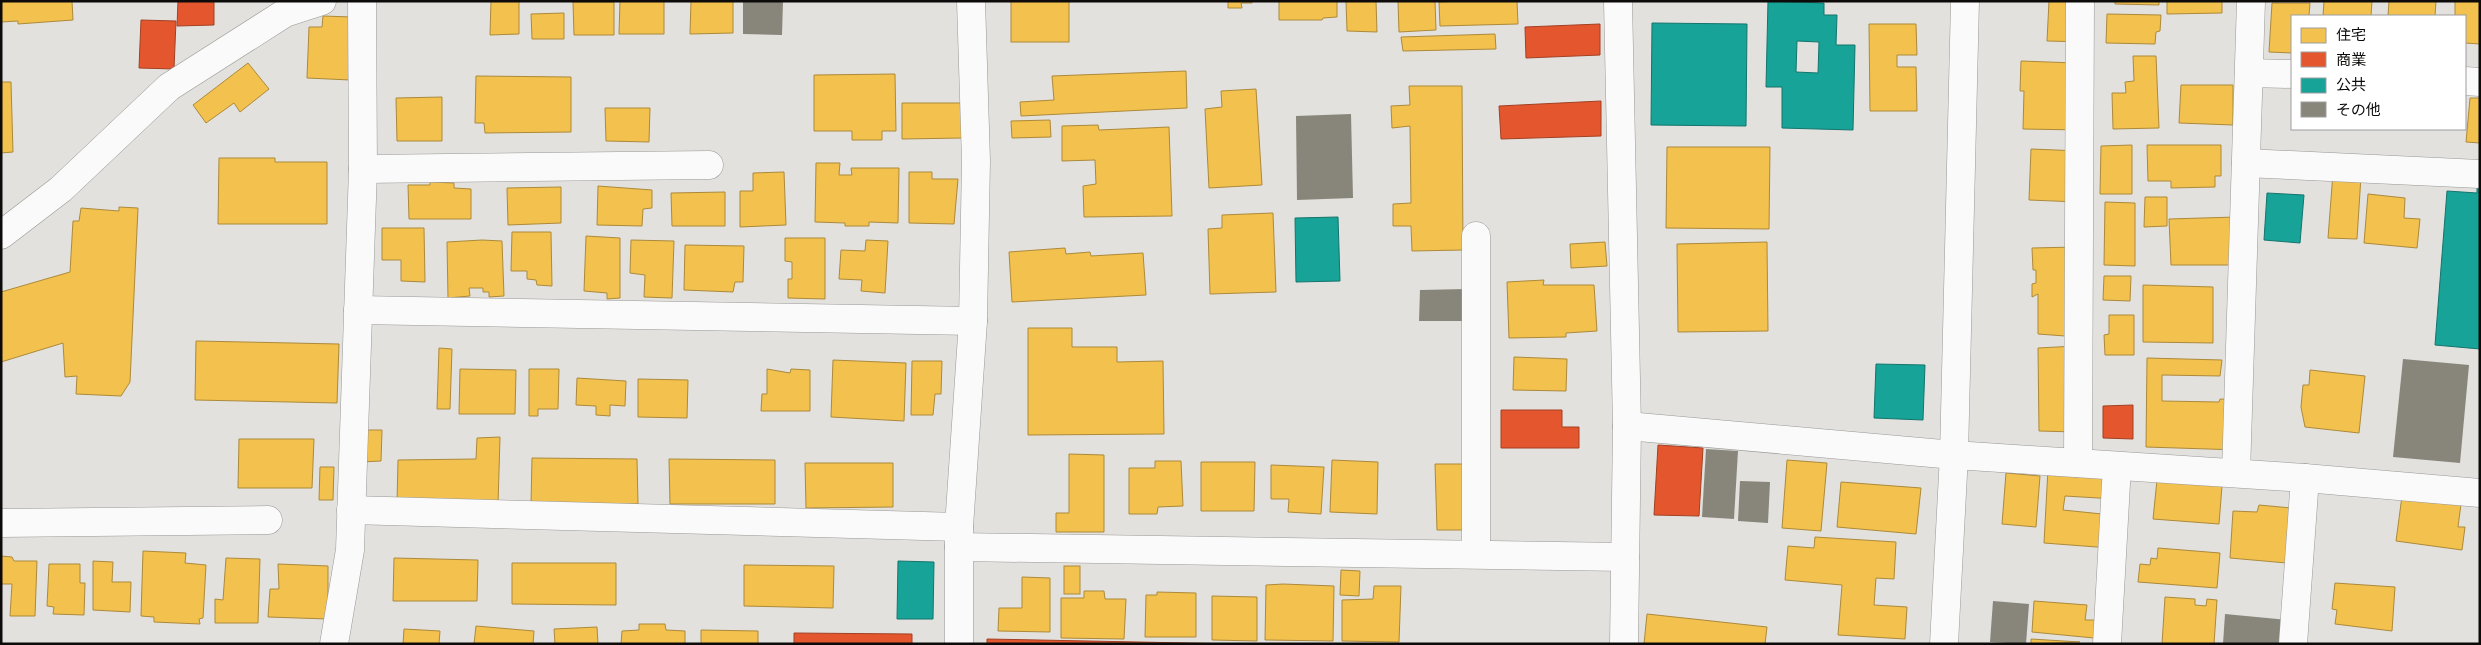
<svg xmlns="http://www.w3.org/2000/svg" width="2481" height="645" viewBox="0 0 2481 645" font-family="Signika,'Noto Sans JP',sans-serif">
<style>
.homes{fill:#f2c14e;stroke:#ad8a3a}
.shops{fill:#e4572e;stroke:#a34023}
.public{fill:#17a398;stroke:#14756d;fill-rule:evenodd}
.building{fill:#88867a}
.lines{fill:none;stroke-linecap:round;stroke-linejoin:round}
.minor-casing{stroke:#989896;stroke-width:29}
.minor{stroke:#fbfafa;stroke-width:28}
</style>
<rect width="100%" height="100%" fill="#e2e1de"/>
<g class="homes">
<path d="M1 1H72L73 20 18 24V21L1 22Z"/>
<path d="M491 1H519V34L490 35Z"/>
<path d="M620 1H664V34H619Z"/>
<path d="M691 1H733V33L690 34Z"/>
<rect x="1011" y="1" width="58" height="41"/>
<path d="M1228 1H1252V3H1241L1242 8H1228Z"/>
<path d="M1279 1H1337V17L1323 18 1322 20H1279Z"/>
<path d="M1346 1H1376L1377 32 1347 31Z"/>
<path d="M1398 1H1435L1436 30 1399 32Z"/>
<path d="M1467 1H1517L1518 24 1440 26 1439 2Z"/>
<path d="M2049 1H2087L2086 42 2047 41Z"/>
<path d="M2115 1H2159V5L2115 4Z"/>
<path d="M2167 1H2222V13L2167 14Z"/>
<path d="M2324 1H2372L2371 16H2323Z"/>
<path d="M2389 1H2436L2435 16H2388Z"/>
<path d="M2455 1H2480V44L2465 43V16H2455Z"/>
<path d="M573 2H614V35H574Z"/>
<path d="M2272 3H2310L2309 16H2292V53L2269 52Z"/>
<path d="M564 13V39H532L531 14Z"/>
<path d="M2107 14 2161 15 2160 31 2156 32 2155 44 2106 43Z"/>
<path d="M323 16 352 17 350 80 307 78 309 27H322Z"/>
<path d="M1869 24H1916L1917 55H1897V67H1916L1917 111H1870Z"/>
<path d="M1495 34 1496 49 1403 51 1401 37Z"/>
<path d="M2133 56H2156L2159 128 2113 129 2112 93H2126L2125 82 2134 81Z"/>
<path d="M2021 61 2075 63 2080 130 2023 129 2024 91H2020Z"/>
<path d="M248 63 269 89 240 112 234 103 206 123 193 105Z"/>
<path d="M1186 71 1187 108 1021 116 1020 102 1054 100 1052 76Z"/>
<path d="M895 74 896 131H882V140H852V131H814V75Z"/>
<path d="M476 76 571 77V132L485 133 484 123H475Z"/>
<path d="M1 82H11L13 152 1 153Z"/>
<path d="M2181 85H2233V125L2179 123Z"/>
<path d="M1409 86H1462L1463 250 1412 251 1411 226H1393V204L1411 203 1410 126 1392 128 1391 106 1410 105Z"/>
<path d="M1256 89 1262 185 1209 188 1205 109 1222 107 1221 91Z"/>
<path d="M442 97V141H397L396 98Z"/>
<path d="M2470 98H2480V143L2466 142Z"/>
<path d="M902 103H963V138L902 139Z"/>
<path d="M605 108H650L649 142 606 141Z"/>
<path d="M1050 120 1051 137 1012 138 1011 121Z"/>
<path d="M1098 125 1099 130 1169 127 1172 216 1084 217 1083 186 1096 184 1095 160 1062 161V126Z"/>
<path d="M2132 145V194H2100L2101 146Z"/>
<path d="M2147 145H2221V176H2215V187L2171 188V181H2148Z"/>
<path d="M1667 147H1770L1769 229 1666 228Z"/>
<path d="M2031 149 2080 151 2078 202 2029 200Z"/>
<path d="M219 158H275V162H327V224H218Z"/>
<path d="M816 163H840L839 175H852L851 168H899L898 223 869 222V226H845V223L815 222Z"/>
<path d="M784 172 786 225 740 227V191H753V173Z"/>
<path d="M909 172H932V179H958L954 224 909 223Z"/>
<path d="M2333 173 2361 176 2357 239 2328 238Z"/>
<path d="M430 182 454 183V188L471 189V219H409L408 185H430Z"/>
<path d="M598 186 652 190V208L643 209 642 226 597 225Z"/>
<path d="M561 187V223L508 225 507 188Z"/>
<path d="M725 192V226H672L671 193Z"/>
<path d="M2368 194 2405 198 2404 218 2420 219 2417 248 2364 243Z"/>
<path d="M2145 197H2167V226L2144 227Z"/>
<path d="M2105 202 2135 203V266L2104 265Z"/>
<path d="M119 207 138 208 130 382 121 396 76 394 77 376 65 377 63 343 1 362V292L70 272 73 221H79L81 208 119 211Z"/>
<path d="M1273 213 1276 292 1210 294 1208 229 1222 228V215Z"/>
<path d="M2236 217 2237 265H2171L2169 219Z"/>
<path d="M382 228H424L425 282 401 281V260H382Z"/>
<path d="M512 232H551L552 286 537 285 536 280 527 279V271H511Z"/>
<path d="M586 236 620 238V298L607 299V293L584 291Z"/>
<path d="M785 238H825V299L788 298V279H792V262L785 261Z"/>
<path d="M482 240 502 241 504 296 489 297V292H483V288H469L470 296 448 298 447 242Z"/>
<path d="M631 240 674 241 672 298 644 297 645 275 630 273Z"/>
<path d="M866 240 888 241 885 293 861 291 862 280 839 279 841 250 865 251Z"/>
<path d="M1605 242 1607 266 1571 268 1570 244Z"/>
<path d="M1767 242 1768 331 1678 332 1677 244Z"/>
<path d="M685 245 744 246 743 282H735L733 292 684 290Z"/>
<path d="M2076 247 2065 336 2038 334V294L2032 297V284L2036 283V270H2033L2032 248Z"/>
<path d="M1065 248 1066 254 1090 252 1091 256 1143 253 1146 295 1012 302 1009 252Z"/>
<path d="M2104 276H2131L2130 301 2103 300Z"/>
<path d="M1544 280 1543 285H1594L1597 331 1566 333V337L1509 338 1507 282Z"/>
<path d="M2143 285 2213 287V343L2143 342Z"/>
<path d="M2109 315H2134V355H2105L2104 335 2109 334Z"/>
<path d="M1028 328H1072V347H1117V362L1163 361 1164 434 1028 435Z"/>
<path d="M196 341 339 344 337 403 195 400Z"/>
<path d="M2076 346 2075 432 2039 431 2038 348Z"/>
<path d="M439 348 452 349 450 409H437Z"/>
<path d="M1514 357 1567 359 1566 391 1513 390Z"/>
<path d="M2147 358 2222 360 2220 376 2162 375V401L2219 402 2220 399 2242 400 2239 450 2146 447Z"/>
<path d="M833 360 906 363 904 421 831 417Z"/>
<path d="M912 361H942L941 394H935L933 415H911Z"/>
<path d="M460 369 516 370 515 414H459Z"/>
<path d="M529 369H559L558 409H538V416H529Z"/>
<path d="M767 369 790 373 791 369 810 370V411H761L762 394H767Z"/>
<path d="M2310 370 2365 376 2359 433 2305 427 2301 407 2303 385H2309Z"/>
<path d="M577 378 626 381 625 406 610 405V416L596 415V406L576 405Z"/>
<path d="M638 379 688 380 687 418 638 417Z"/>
<path d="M362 430H382L381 461 361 462Z"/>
<path d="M500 437 498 505 397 503 398 460 476 459 477 438Z"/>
<path d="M239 439H314L312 488H238Z"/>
<path d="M1069 454 1104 455V532H1056V513H1069Z"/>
<path d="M532 458 637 459 638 504H531Z"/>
<path d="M669 459 775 460V504H670Z"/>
<path d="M1332 460 1378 462 1377 514 1330 512Z"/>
<path d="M1787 460 1827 463 1821 531 1782 528Z"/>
<path d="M1155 461H1181L1183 506 1158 507 1157 514H1129V468H1155Z"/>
<path d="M1201 462H1255L1254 511H1201Z"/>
<path d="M805 463H893V507L806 508Z"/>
<path d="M1435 464H1467L1468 530H1437Z"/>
<path d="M1271 465 1324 467 1321 514 1288 512 1289 499H1271Z"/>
<path d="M320 467H334L333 500H319Z"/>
<path d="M2048 469 2117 473 2115 499 2065 496 2063 510 2112 515 2110 548 2044 543Z"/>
<path d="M2006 473 2040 476 2036 527 2002 524Z"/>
<path d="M2157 480 2222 486 2219 524 2153 519Z"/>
<path d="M1841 482 1921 488 1916 534 1837 527Z"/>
<path d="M2402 496 2461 504 2458 527H2465L2462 550 2396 541Z"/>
<path d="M2259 505 2302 509 2298 564 2230 558 2233 511 2257 512Z"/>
<path d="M1815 537 1896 542 1894 579 1876 578 1874 605 1907 607 1905 639 1838 635 1842 585 1785 580 1788 546 1814 548Z"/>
<path d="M2158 548 2220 553 2217 588 2138 582 2140 564 2150 565 2151 558 2157 559Z"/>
<path d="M143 551 186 553 185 563 206 565 203 618 199 619 200 624 154 622V617L141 616Z"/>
<path d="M1 556 12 557 14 561H37L35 616H10L12 584H1Z"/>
<path d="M226 558 260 559 258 623H215V599L223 600Z"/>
<path d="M394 558 478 560 477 601H393Z"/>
<path d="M93 561 113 562 112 582H131L130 612 93 610Z"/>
<path d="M512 563H616V605L512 604Z"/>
<path d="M49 564H80V583H85L84 615 53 614 54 607 47 606Z"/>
<path d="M278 564 328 566V619L268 617 270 589H279Z"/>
<path d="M744 565 834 566 833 608 744 606Z"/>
<rect x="1064" y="566" width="16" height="28"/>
<path d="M1341 570 1360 571 1359 596 1340 595Z"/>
<path d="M1022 577 1050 578V632L998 631 999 608H1022Z"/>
<path d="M2335 583 2395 587 2392 631 2335 624 2337 610 2332 609Z"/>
<path d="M1283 584 1334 586 1333 641 1265 640 1266 585Z"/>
<path d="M1374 586H1401L1399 642 1342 641V600L1373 599Z"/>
<path d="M1084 591H1104L1105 599H1126L1124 639 1061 638V598H1084Z"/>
<path d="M1157 592 1196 593V637H1145L1146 595H1157Z"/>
<path d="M1212 596 1257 597V641L1212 640Z"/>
<path d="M2165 597 2195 599V605L2206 606 2207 599 2217 600 2214 644H2162Z"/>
<path d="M2034 601 2087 605 2085 620H2096L2094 638 2032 632Z"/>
<path d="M1647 614 1767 627 1765 644H1644Z"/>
<path d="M639 624H665L666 630 685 631V644H621L622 631 639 630Z"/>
<path d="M476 626 534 631 533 644H474Z"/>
<path d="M597 627 598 644H555L554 629Z"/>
<path d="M404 629 440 631 439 644H403Z"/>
<path d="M701 630 758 631V644H701Z"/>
<path d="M2031 639 2080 642 2031 644Z"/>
</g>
<g class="shops">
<path d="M178 1H214V25L177 26Z"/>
<path d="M141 20 176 21 174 69 139 68Z"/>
<path d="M1600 24V55L1526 58 1525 27Z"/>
<path d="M1601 101V136L1501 139 1499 106Z"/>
<path d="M2133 405V439L2103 438V406Z"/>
<path d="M1501 410H1562V427H1579V448H1501Z"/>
<path d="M1658 445 1703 448 1699 516 1654 515Z"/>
<path d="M794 633 912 634V644H794Z"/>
<path d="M987 639 1238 644H987Z"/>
</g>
<g class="public">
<path d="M1768 1 1824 3V15H1837L1836 45H1855L1853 130 1782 128V87H1766ZM1797 41 1819 42 1818 73 1796 72Z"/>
<path d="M1652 23 1747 24 1746 126 1651 125Z"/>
<path d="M2477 186H2480V349L2435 345 2447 191 2477 193Z"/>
<path d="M2267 193 2304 195 2300 243 2264 240Z"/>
<path d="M1338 217 1340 281 1296 282 1295 218Z"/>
<path d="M1876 364 1925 365 1923 420 1874 418Z"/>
<path d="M898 561 934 562 933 619H897Z"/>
</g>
<g class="building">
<path d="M743 1H783L782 35 743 34Z"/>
<path d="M1351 114 1353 198 1297 200 1296 116Z"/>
<path d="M1466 289V321H1419L1420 290Z"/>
<path d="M2403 359 2469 365 2460 463 2393 457Z"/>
<path d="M1706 449 1738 451 1734 519 1702 517Z"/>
<path d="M1740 481 1770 482 1768 523 1738 521Z"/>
<path d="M1993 601 2029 604 2026 644 1990 642Z"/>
<path d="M2225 614 2288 620 2287 644H2223Z"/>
</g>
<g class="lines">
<g class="minor-casing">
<g id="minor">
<path d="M1618 1 1627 426 1624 644"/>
<path d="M2249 73 2292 74"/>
<path d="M2465 81 2480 82"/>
<path d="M2246 163 2480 174"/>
<path d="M363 169 709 165"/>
<path d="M1 235 61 189 169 87 285 13 322 1"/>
<path d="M358 310 973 321"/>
<path d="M1627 426 1954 455 2305 478 2480 493"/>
<path d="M2078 463 2080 1"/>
<path d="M2236 473 2251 1"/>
<path d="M351 510 959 527"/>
<path d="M1 523 268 520"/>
<path d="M959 547 1625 557"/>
<path d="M1476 554V236"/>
<path d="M334 644 350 550 363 169 362 1"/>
<path d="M959 644V527L973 321 976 161 971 1"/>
<path d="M1944 644 1954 455 1965 1"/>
<path d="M2107 644 2117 466"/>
<path d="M2293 644 2305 478"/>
</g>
</g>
<use href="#minor" class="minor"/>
</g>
<rect width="2481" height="645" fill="none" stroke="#0c0b0a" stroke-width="5"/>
<rect x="2291" y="15" width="175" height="115" fill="#ffffff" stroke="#9e9d9d"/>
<rect x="2301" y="28" width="25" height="15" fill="#f2c14e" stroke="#9e9d9d"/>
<text x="2336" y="40" font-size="15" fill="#0c0b0a">住宅</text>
<rect x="2301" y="52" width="25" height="15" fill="#e4572e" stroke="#9e9d9d"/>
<text x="2336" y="65" font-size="15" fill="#0c0b0a">商業</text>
<rect x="2301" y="78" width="25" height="15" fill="#17a398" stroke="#9e9d9d"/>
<text x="2336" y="90" font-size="15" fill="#0c0b0a">公共</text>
<rect x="2301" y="102" width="25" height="15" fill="#88867a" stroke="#9e9d9d"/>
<text x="2336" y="115" font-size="15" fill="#0c0b0a">その他</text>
</svg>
